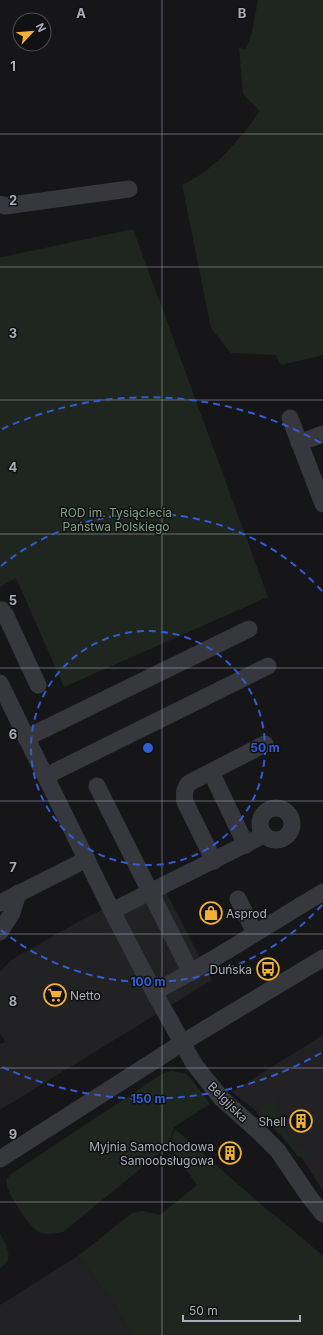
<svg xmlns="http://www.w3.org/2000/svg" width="323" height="1335" viewBox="0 0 323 1335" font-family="Inter,sans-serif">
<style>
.built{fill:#222225}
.green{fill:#1e261f}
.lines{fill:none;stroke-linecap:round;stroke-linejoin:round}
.minor{stroke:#37383d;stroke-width:17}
.grid{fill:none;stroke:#a8adb8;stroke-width:1;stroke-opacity:0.55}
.ring{fill:none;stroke:#325cd3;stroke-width:2;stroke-dasharray:7 5}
.labels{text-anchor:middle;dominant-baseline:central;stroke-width:3;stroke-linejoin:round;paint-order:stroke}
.park-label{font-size:12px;fill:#7fa381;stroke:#111113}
.poi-label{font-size:12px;fill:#a8adb8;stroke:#111113;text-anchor:end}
.street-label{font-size:12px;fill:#a8adb8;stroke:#111113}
.grid-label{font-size:13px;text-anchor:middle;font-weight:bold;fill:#a8adb8;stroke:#111113;stroke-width:3;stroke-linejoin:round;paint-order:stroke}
.centre{fill:#325cd3;stroke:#111113;stroke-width:2}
.ring-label{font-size:12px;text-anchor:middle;font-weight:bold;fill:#325cd3;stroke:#111113;stroke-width:3;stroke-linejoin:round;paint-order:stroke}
</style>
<rect width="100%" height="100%" fill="#161618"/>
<g class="built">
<path d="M160 881 212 980 0 1110V1044L5 1042 0 1033V972L11 960 78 922Z"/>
<path d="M323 1035V1189H322L303 1160 275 1126 232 1092Z"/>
<path d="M78 1256 113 1303 132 1335H0V1305Z"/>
</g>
<g class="green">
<path d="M258 0H323V355L281 365 276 355 231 353 211 328 182 185C213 172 241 138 260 111L243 94 239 47 246 49 252 32Z"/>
<path d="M133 229 268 597 64 687 16 578 0 587V257L7 256Z"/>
<path d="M171 1071 185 1073 192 1080 210 1104 174 1127 167 1147 63 1232C56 1233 48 1235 41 1233 32 1231 11 1198 8 1189 7 1187 7 1183 6 1180L11 1174 162 1074Z"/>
<path d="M275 1098 277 1099 275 1109 277 1118 293 1145 299 1149H309L310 1150 306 1155 298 1157C287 1140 273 1127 257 1114 259 1105 267 1102 275 1098Z"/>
<path d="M175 1129 265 1208 287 1225 323 1256V1335H132L113 1303 78 1256 132 1213 143 1211 160 1215 197 1185 169 1146Z"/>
<path d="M0 1234C7 1246 15 1259 0 1268Z"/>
</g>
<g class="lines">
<g class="minor">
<path d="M0 204 5 206 129 189"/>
<path d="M290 418 323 504"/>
<path d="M299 443 323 434"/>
<path d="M0 610H2L6 616 38 685"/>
<path d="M0 683 31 747 112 911 154 992 194 1064 221 1098 259 1132 278 1151 310 1198 323 1214"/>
<path d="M26 738 249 629"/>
<path d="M211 772 246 845"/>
<path d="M46 776 268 666"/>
<path d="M97 786 191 973"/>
<circle cx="276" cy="824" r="16"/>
<path d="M214 861 185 802C184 794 184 789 189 783L265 744"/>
<path d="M238 899 255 933"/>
<path d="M0 903 87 859"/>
<path d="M112 911 264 835"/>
<path d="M0 932 12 913 18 893"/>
<path d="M154 992C213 962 267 925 323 892"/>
<path d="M0 1159 182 1043 323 958"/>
</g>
</g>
<path class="grid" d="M162 0V1335M0 134H323M0 267H323M0 400H323M0 534H323M0 668H323M0 801H323M0 934H323M0 1068H323M0 1202H323"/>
<g class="ring">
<circle cx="148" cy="748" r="117"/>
<path d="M322 905A234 234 0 0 1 1 930M1 566A234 234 0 0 1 322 591"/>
<path d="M321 1053A351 351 0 0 1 2 1067M2 429A351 351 0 0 1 321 443"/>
</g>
<defs>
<g id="shop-ring" transform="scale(1.15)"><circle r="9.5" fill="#111113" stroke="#f2b134" stroke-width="1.5"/><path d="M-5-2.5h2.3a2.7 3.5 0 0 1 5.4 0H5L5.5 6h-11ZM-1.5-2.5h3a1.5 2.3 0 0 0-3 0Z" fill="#f2b134"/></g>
<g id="bus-ring" transform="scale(1.15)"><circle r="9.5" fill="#111113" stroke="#f2b134" stroke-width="1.5"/><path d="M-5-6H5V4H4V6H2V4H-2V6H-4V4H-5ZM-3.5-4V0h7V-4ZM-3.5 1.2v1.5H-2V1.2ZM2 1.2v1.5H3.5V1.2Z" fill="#f2b134"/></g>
<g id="supermarket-ring" transform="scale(1.15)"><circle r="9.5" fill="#111113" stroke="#f2b134" stroke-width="1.5"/><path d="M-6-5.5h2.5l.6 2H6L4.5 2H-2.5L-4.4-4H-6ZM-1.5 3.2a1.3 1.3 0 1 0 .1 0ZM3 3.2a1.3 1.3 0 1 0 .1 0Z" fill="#f2b134"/></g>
<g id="building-ring" transform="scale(1.15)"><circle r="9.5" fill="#111113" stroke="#f2b134" stroke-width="1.5"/><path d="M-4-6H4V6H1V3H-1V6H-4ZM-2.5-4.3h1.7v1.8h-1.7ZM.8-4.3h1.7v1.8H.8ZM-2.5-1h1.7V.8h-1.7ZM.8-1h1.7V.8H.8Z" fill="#f2b134"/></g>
</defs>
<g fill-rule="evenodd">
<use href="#shop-ring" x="211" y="913"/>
<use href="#bus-ring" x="268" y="969"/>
<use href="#supermarket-ring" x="55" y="995"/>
<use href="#building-ring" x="301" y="1121"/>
<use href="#building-ring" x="230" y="1153"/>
</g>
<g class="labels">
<g class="park-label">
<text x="116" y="512">ROD im. Tysiąclecia<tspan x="116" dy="14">Państwa Polskiego</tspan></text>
</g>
<g class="poi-label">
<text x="226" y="913" text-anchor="start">Asprod</text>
<text x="252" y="969">Duńska</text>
<text x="70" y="995" text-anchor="start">Netto</text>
<text x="286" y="1121">Shell</text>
<text x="214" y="1146">Myjnia Samochodowa<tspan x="214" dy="14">Samoobsługowa</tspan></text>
</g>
<g class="street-label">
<text transform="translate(228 1102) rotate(45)">Belgijska</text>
</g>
</g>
<g class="grid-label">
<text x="81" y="18">A</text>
<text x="242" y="18">B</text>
<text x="13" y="71">1</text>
<text x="13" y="205">2</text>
<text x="13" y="338">3</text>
<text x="13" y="472">4</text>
<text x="13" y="605">5</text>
<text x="13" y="739">6</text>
<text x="13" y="872">7</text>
<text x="13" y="1006">8</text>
<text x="13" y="1139">9</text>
</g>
<circle cx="148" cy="748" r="6" class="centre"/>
<g class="ring-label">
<text x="265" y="752">50 m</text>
<text x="148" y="986">100 m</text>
<text x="148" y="1103">150 m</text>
</g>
<g transform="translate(32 32) rotate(64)"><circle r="19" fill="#111113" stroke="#4d4f55"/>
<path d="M0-3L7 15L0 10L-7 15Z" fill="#f2b134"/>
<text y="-6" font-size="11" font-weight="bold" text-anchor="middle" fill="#a8adb8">N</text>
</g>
<path d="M183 1315v6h117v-6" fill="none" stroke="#a8adb8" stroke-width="2"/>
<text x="189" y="1315" font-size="12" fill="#a8adb8" stroke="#111113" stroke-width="3" paint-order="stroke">50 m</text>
</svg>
